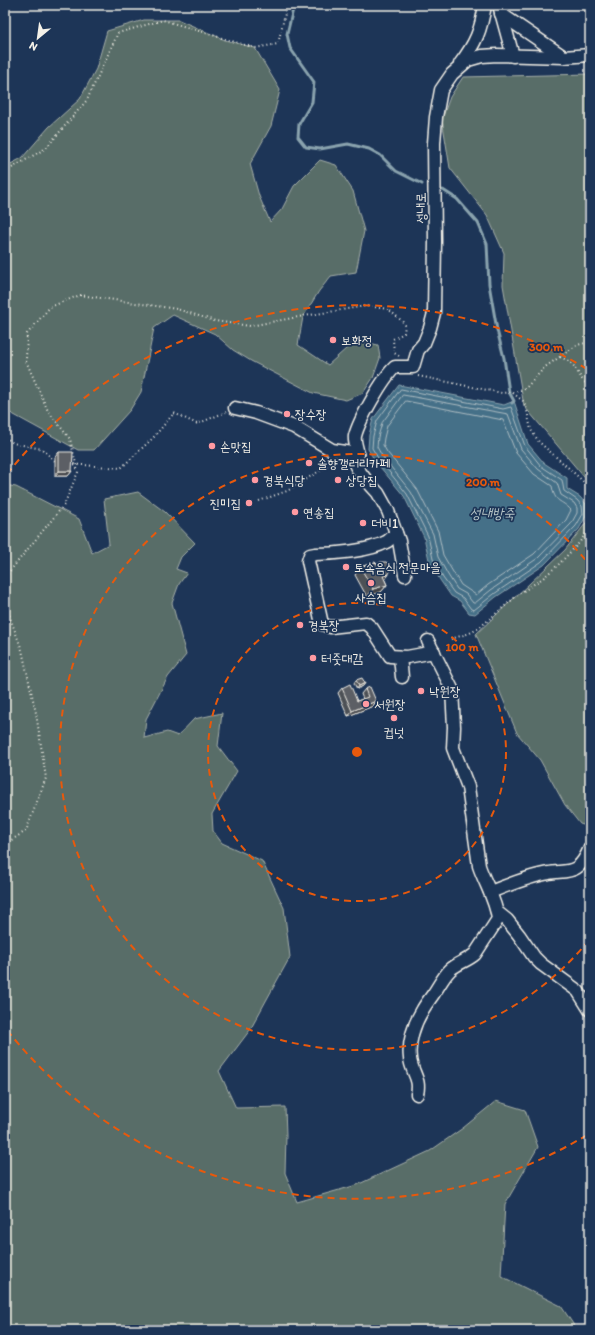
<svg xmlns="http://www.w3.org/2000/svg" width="595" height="1335" viewBox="0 0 595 1335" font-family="Itim,'Poor Story',sans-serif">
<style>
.green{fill:#586d68;stroke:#a6afa8}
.water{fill:#446f88;stroke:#8aa3ae}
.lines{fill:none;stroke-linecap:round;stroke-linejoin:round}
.shore{stroke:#aebdc2;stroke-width:1}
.stream{stroke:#8aa3ae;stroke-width:3}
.minor-casing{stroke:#f4f1e8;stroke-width:15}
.path{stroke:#f4f1e8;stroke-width:2;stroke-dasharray:1 3;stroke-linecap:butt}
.minor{stroke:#1d3557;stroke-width:12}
.wall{fill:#4e5157;stroke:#f4f1e8}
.shaded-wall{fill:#404247;stroke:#f4f1e8}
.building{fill:#5b5e65;stroke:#f4f1e8}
.ring{fill:none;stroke:#e8590c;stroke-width:2;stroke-dasharray:7 5}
.poi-dot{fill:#ff9aa2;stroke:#1d3557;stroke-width:1.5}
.labels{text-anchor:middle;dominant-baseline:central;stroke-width:3.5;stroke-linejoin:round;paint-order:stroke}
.street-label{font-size:13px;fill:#f4f1e8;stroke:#1d3557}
.poi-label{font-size:13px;fill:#f4f1e8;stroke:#1d3557;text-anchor:start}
.water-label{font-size:14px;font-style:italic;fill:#b6c4c6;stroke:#1d3557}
.centre{fill:#e8590c;stroke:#1d3557;stroke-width:2}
.ring-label{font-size:12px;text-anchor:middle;font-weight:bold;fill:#e8590c;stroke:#1d3557;stroke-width:3.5;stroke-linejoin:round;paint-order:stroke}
</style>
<rect width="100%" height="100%" fill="#1d3557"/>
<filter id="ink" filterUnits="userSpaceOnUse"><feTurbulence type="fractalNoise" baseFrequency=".025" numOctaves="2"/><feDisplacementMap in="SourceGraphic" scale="8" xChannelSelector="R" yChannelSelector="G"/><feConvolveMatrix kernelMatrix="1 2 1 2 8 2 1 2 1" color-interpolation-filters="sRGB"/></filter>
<g filter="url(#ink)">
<g class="green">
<path d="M144 20H179L225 40 255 48 280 90 271 126 250 164 259 196 270 222 282 209 294 186 320 160 336 165 353 191 364 231 356 272 331 276 319 291 303 317 298 345 328 365 356 340 378 345 380 358 373 378 363 393 346 400 313 393 251 361 233 350 215 334 173 315 154 328 141 392 130 410 94 450H78L5 410V167L22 158 49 127 80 99 96 69 107 31Z"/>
<path d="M590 74V827L580 824 565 805 540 760 517 733 476 634 565 550 589 519 590 484 524 406 503 285 504 253 487 215 450 168 442 119 450 97 463 77Z"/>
<path d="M5 485 16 487 79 519 92 553 109 544 104 499 138 492 165 512 195 543 181 557 176 569 187 573 179 584 172 603 186 655 168 677 146 719 144 738 167 732 178 736 194 719 222 713 218 746 237 771 212 814 213 831 222 843 262 861 284 908 290 957 250 1030 219 1071 236 1108 285 1107 286 1135 285 1173 297 1202 357 1185 430 1151 463 1128 496 1101 525 1110 538 1147 505 1204 501 1276 561 1306 577 1330H5Z"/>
</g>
<path class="water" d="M399 385 504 405 514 401 528 444 544 463 567 478V489L580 497 586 504 587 514 579 529 544 565 496 597 475 614 469 613 460 601 451 596 440 580 429 560 424 537 404 496 375 461 368 449 369 435 373 419Z"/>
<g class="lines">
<g class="shore">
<path d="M401 389 503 409 511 407 525 446 541 466 562 480 564 491 577 500 582 506 583 514 576 526 541 562 494 594 474 610 471 609 463 598 454 593 443 578 433 559 428 536 407 494 378 458 372 448 373 436 377 421Z"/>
<path d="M403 395 508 414 521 449 538 469 557 483 561 495 574 503 577 508V513L571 524 538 558 491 590 475 603H473L466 594 457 589 448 575 438 557 433 534 411 492 382 456 377 447 378 437 382 423Z"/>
<path d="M406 401 503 420 516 453 534 474 552 486C555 504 561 499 571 510L566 520 534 554 488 585 476 595 461 585 453 572 443 555 438 531 417 489 387 452 383 445 384 438 387 426Z"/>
</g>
<g class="stream">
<path d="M294 5 287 34 290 48 314 82 312 102 299 124 298 137 306 147 320 149 348 144 369 149 380 155 396 171 422 184"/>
<path d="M443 190 457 199 478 223 487 244 489 284 497 330 504 358 509 392 514 401 512 403"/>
</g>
<g class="minor-casing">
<g id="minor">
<path d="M499 5 513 56"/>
<path d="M501 14 564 57"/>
<path d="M460 64C476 43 481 30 485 5"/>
<path d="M235 408 256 413 294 427 332 450 358 454"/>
<path d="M358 454C357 449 354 441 355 436 359 420 383 378 395 367H413L418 350 424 343 430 328 434 313 435 242 434 143 436 117 441 90 452 74 468 60 482 56 497 55 564 57 590 55"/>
<path d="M358 454 352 458 357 468 366 480 378 493 388 511 399 541 405 575"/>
<path d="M396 533C393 536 390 540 386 542 370 551 334 554 315 554L310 555 308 561 322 624 330 627 366 623 372 628 390 656 407 657 434 652"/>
<path d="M400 657 402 677"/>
<path d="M490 892C509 885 529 876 549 873 558 871 568 873 576 868 583 864 587 855 590 848"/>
<path d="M497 912 507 920 519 935 534 957 541 964 578 991 590 1010"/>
<path d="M417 1094C421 1078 411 1072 410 1058 408 1043 414 1024 422 1011 425 1005 430 999 434 993 439 986 443 977 450 970 457 963 467 961 475 954L498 919C496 900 485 884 479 866L468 787 453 748 454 727 452 689 428 641"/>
</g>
</g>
<g class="path">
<path d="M5 172 46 148 87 100 118 33 163 20 255 48 278 44 287 5"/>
<path d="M560 357C576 363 575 370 584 382L590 384"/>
<path d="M418 376 502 393 514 392 525 389 545 367 577 345 590 342"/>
<path d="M513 393 523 401 526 406 531 430 539 442 572 471 590 488"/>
<path d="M5 437 13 443 42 449 56 462"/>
<path d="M70 464 121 468 153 438 174 413 197 424 226 412"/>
<path d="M259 501 287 491 334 462"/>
<path d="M5 577 64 505 78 472 70 439 48 411 26 361 27 334 50 307 80 295 177 309 215 321 250 326 298 317 366 306 388 309 402 321 405 325 404 333 393 339 394 353 399 356"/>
<path d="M5 604 22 650 36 713 46 778 26 831 5 844"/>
<path d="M451 639 470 633 479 628 519 594 543 578 559 564 579 543 590 528"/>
</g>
<use href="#minor" class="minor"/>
</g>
<g class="wall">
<path d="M59 452 72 471 68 476H55V457Z"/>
<path d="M380 562 389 574 385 580 387 585 381 592 367 597 355 575 360 567 378 565Z"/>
<path d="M356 680 365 683 363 686 357 689 354 683Z"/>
<path d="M342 688 357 701 363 699 361 694 365 689 376 701 373 706 348 716 338 693Z"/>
</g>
<g class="shaded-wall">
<path d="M59 471H72L68 476H55Z"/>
<path d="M389 574 383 582V576Z"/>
<path d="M387 585 381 592 367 597 373 589Z"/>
<path d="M365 683 363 686 357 689 359 686Z"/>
<path d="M376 701 373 706 348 716 352 711Z"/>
</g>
<g class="building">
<path d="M59 452H73L72 471H59Z"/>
<path d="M375 562 378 565 380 562H386L389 564 390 567 389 574 383 576 387 585 373 589 360 567Z"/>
<path d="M362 678 365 683 359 686 356 680Z"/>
<path d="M350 684 357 701 368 697 365 689 370 687 376 701 352 711 342 688Z"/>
</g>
</g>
<g class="ring">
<circle cx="357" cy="752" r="149"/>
<path d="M589 940A298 298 0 1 1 589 564"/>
<path d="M587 1135A447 447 0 0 1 7 1030M7 474A447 447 0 0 1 587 369"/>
</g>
<g class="poi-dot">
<circle cx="333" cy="340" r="4"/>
<circle cx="287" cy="414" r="4"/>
<circle cx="212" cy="446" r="4"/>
<circle cx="309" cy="463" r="4"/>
<circle cx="255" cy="480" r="4"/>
<circle cx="338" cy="480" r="4"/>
<circle cx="249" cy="503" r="4"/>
<circle cx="295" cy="512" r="4"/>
<circle cx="363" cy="523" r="4"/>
<circle cx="346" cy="567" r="4"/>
<circle cx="371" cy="583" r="4"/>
<circle cx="300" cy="625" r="4"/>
<circle cx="313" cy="658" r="4"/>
<circle cx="421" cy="691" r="4"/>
<circle cx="366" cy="704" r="4"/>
<circle cx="394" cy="718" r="4"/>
</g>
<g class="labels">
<g class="street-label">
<text transform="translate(421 208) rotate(-91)">성내로</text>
</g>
<g class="poi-label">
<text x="341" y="340">보화정</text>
<text x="295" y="414">장수장</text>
<text x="220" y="446">손맛집</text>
<text x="317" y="463">솔향갤러리카페</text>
<text x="263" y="480">경북식당</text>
<text x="346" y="480">상당집</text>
<text x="241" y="503" text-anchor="end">진미집</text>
<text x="303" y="512">연송집</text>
<text x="371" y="523">더비1</text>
<text x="354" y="567">토속음식 전문마을</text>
<text x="371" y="597" text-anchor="middle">사슴집</text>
<text x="308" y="625">경북장</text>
<text x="321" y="658">터줏대감</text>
<text x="429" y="691">낙원장</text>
<text x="374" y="704">서원장</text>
<text x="394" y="732" text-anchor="middle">컵넛</text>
</g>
<g class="water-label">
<text x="492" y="513">성내방죽</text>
</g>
</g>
<circle cx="357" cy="752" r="6" class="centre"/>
<g class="ring-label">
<text x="546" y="351">300 m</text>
<text x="483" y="486">200 m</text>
<text x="462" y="651">100 m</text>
</g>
<rect width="595" height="1335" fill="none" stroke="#1d3557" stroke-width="20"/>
<rect x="10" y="10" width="575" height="1315" fill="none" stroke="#f4f1e8" stroke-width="1.5" filter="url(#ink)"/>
<g transform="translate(38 38) rotate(209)" stroke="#1d3557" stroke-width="3" paint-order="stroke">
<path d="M0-3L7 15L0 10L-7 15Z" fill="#f4f1e8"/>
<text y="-6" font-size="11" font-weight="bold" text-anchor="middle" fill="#f4f1e8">N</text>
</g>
</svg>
